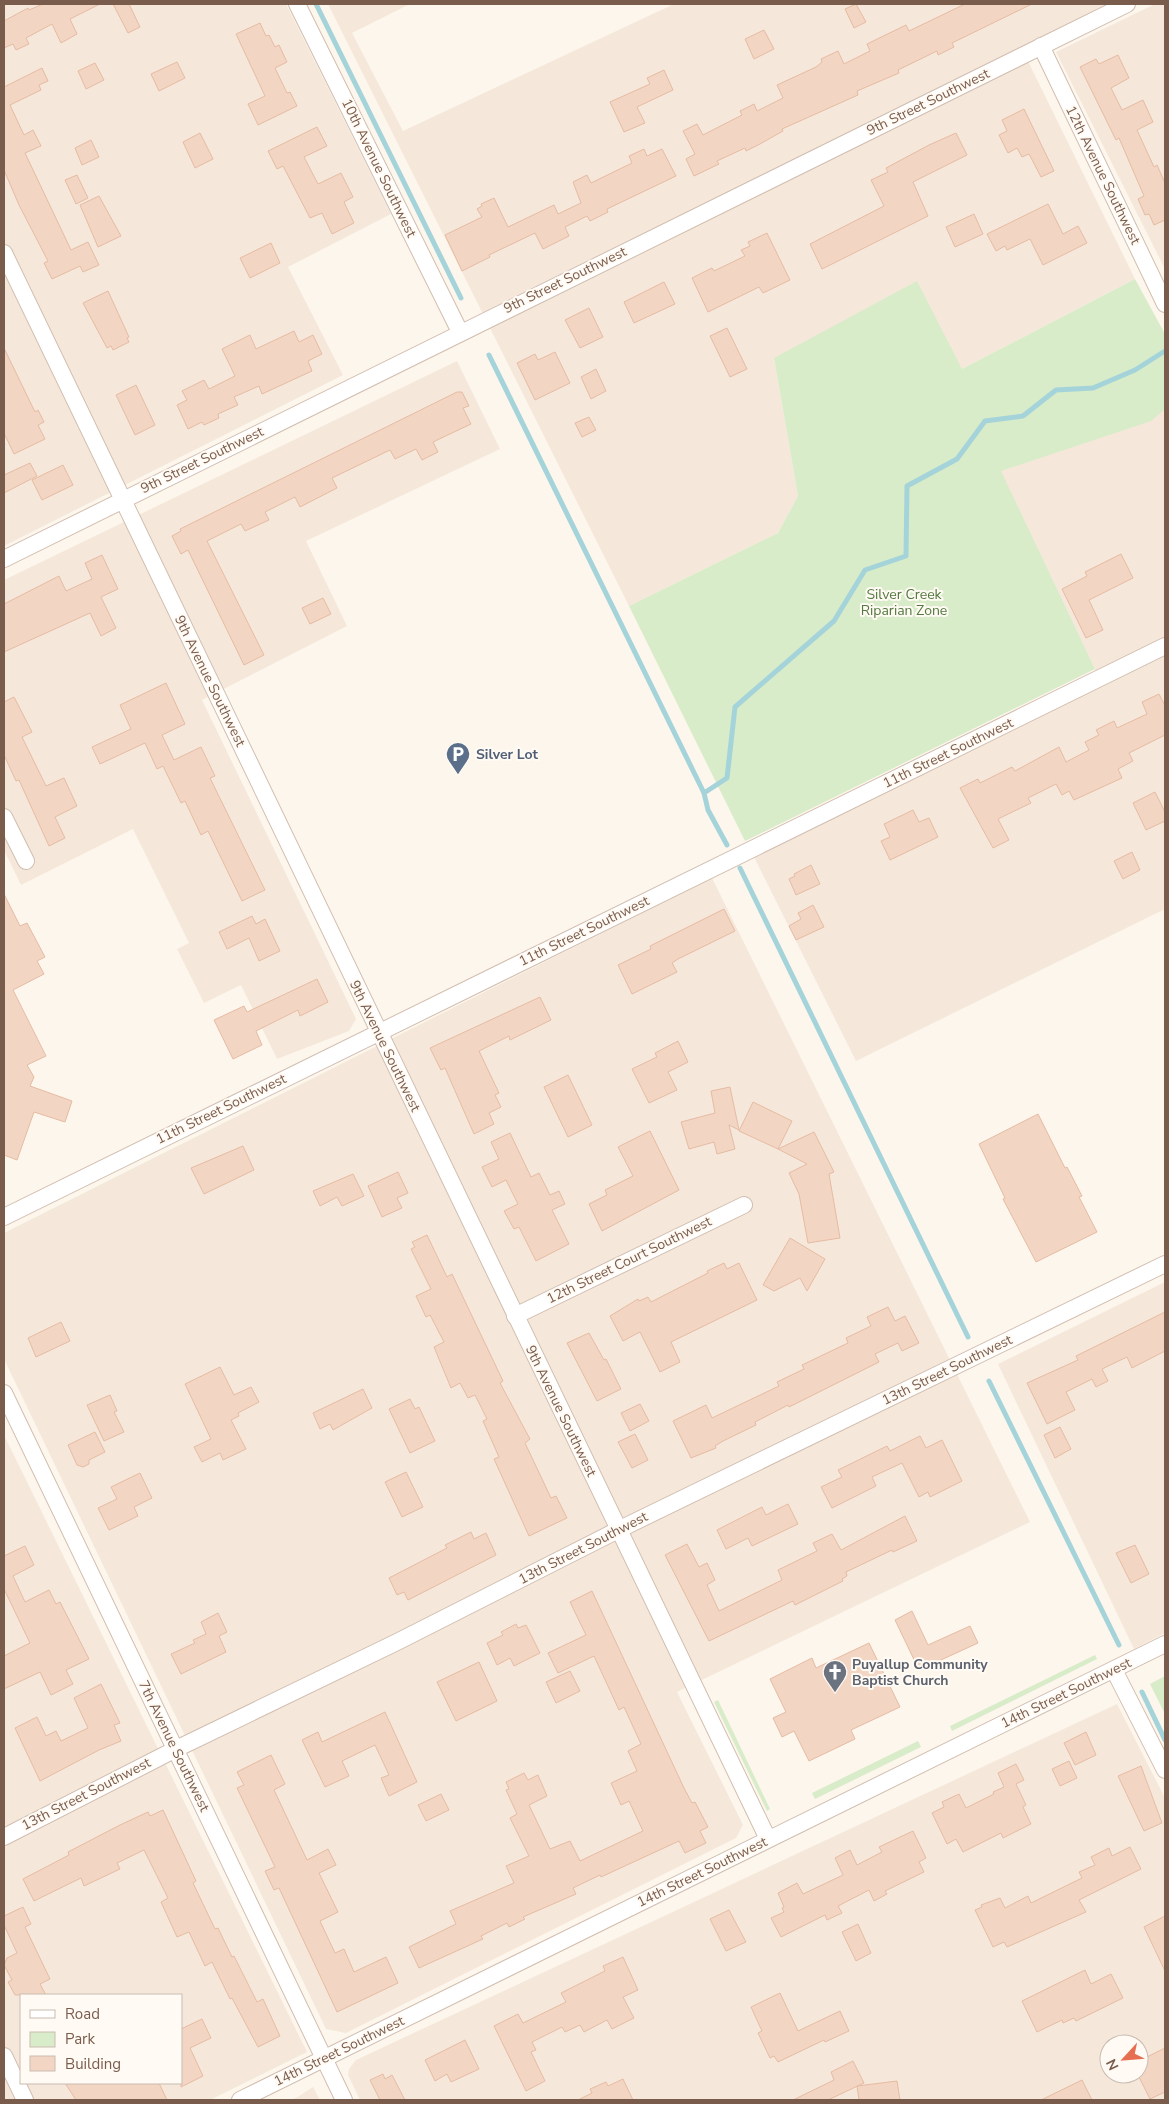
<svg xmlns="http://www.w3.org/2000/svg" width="1169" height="2104" viewBox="0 0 1169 2104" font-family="'Nunito Sans',sans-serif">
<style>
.residential{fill:#f5e8da;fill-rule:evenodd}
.green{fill:#d8ecc9}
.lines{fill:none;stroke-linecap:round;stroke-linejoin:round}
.stream{stroke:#a5d3da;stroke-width:5}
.building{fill:#f3d5c3;stroke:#e6bba3}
.minor-casing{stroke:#d1beb0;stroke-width:18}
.minor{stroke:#fff;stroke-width:16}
.labels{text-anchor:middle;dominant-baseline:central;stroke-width:4;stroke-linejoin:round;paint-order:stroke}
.street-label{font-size:14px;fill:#7a5c4d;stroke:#fffaf3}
.park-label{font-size:14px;fill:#537a41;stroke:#fffaf3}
.service-label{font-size:14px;font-weight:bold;fill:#4e5e75;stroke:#fffaf3;text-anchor:start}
.worship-label{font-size:14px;font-weight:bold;fill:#5b616d;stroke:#fffaf3;text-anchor:start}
</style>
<rect width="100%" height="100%" fill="#fdf6ec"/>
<g class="residential">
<path d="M4 4H286L391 214 288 267 343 375 4 546Z"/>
<path d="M328 4H410L352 33 403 131 674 4H1106L1021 47 1135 279 962 369 774 358 798 496 778 533 629 606Z"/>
<path d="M1155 4H1165V269L1056 52Z"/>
<path d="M457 361 500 449 306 541 347 626 202 700 356 1019 349 1031 277 1059 241 985 204 1003 177 949 189 943 133 829 21 885 4 850V580Z"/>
<path d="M1165 386V909L856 1061 754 857 1102 684 1000 471Z"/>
<path d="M712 878 1030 1522 677 1692 743 1825 736 1838 346 2033 326 2029 4 1359V1233Z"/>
<path d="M1165 1282V1633L1134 1649 998 1364Z"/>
<path d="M4 1435 307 2052 210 2100H4ZM21 1995H181V2083H21Z"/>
<path d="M1117 1704 1165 1798V2100H360L348 2075 349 2069 356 2060ZM1109 2044H1139V2074H1109Z"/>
<path d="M313 2087 320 2100H290L296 2098Z"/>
</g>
<g class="green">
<path d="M1135 279 1165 334V409L1151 421 1001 471 1095 669 745 841 629 606 778 533 798 496 774 358 917 281 962 369Z"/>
<path d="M1095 1655 1097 1659 952 1731 950 1726Z"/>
<path d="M1165 1676V1714L1150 1684Z"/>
<path d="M718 1700 770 1809 767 1811 714 1702Z"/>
<path d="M918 1741 921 1747 815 1799 812 1793Z"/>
</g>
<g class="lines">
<g class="stream">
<path d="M316 4 461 298"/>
<path d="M489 355 704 793"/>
<path d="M727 845 708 810 704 793 727 778 735 707 834 621 865 570 906 556 907 486 957 459 985 421 1023 416 1056 390 1093 388 1135 370 1165 351"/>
<path d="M740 868 968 1337"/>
<path d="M989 1381 1119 1645"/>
<path d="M1142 1692 1165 1740"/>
</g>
</g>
<g class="building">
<path d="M43 4H100L70 19 77 34 61 43 52 24 26 38 29 44 16 50 13 44 4 48V21L28 8 29 10Z"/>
<path d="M113 4H129L140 27 128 33Z"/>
<path d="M856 4 866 22 854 28 845 9Z"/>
<path d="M965 4H1032L952 43 954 47 938 55 937 51 898 70 899 73 857 91 858 95 782 129 783 131 760 144 746 151 745 148 717 161 719 164 694 176 686 159 695 154 683 131 697 124 703 135 742 115 740 111 754 104 757 111 783 98 777 85 816 67 822 62 821 59 838 51 844 64 870 51 867 44 906 25 909 31Z"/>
<path d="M260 23 266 36 269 35 275 47 279 45 287 62 275 68 287 93 290 92 297 106 258 125 248 104 265 96 236 34Z"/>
<path d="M764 30 774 49 754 59 745 39Z"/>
<path d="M1118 55 1129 78 1111 88 1122 110 1143 100 1153 122 1137 130 1154 167 1157 165 1165 183V220L1154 225 1149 214 1145 215 1138 199 1144 196 1119 138 1116 140 1080 67 1096 59 1099 64Z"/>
<path d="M177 62 185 78 159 91 151 74Z"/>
<path d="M95 63 104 80 86 89 78 71Z"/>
<path d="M42 68 48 81 39 85 41 90 10 105 24 135 33 130 41 146 25 153 71 250 88 242 99 265 83 272 80 266 52 279 44 263 48 261 19 205 4 170V87Z"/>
<path d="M664 70 673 90 637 107 645 123 624 132 610 102 650 84 647 78Z"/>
<path d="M1024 109 1054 171 1041 177 1029 154 1022 157 1017 148 1008 153 999 135 1007 131 1002 120Z"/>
<path d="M317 127 327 146 304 157 318 184 341 173 353 197 344 202 354 223 332 234 322 213 310 218 283 166 277 169 268 151Z"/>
<path d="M200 133 213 159 195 168 183 142Z"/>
<path d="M956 133 967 155 913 182 928 216 822 269 810 244 884 206 871 180 888 172 886 168 929 145Z"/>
<path d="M91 140 99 157 82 165 75 148Z"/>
<path d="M644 149 647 156 662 149 676 176 607 209 608 212 590 221 587 216 565 227 569 236 543 249 535 233 489 255 490 257 462 271 445 235 482 217 477 209 482 206 481 204 494 198 508 227 554 205 558 214 581 203 573 182 587 175 591 183 632 163 629 156Z"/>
<path d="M77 175 88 198 76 204 65 180Z"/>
<path d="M99 196 121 236 98 247 80 205Z"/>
<path d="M1048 204 1063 234 1078 226 1087 243 1043 265 1030 239 1007 250 1005 246 996 251 987 234Z"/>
<path d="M974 214 983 234 955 247 946 227Z"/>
<path d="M767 233 790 280 763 293 759 287 708 312 692 278 712 268 714 271 745 256 741 250 750 246 748 242Z"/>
<path d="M271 243 280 263 250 278 240 258Z"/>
<path d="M664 282 675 304 634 323 624 302Z"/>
<path d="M108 291 129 337 127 338 129 342 113 350 111 346 107 348 83 303Z"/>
<path d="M589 308 603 337 580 348 565 320Z"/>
<path d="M727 328 747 369 730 377 710 336Z"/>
<path d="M294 331 299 342 313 335 322 354 308 361 312 371 262 394 259 386 234 397 238 405 218 414 219 418 204 425 202 422 188 429 177 405 187 400 182 391 204 380 209 389 235 376 222 349 250 335 256 349Z"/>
<path d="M4 348 35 412 38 410 44 422 38 425 45 439 14 454 4 433Z"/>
<path d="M555 352 570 383 535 400 517 363 535 354 538 360Z"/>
<path d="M596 369 606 391 591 399 581 377Z"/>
<path d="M136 385 155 425 135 435 116 395Z"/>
<path d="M457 392H462L469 406 463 408 471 424 433 442 438 452 422 460 416 449 395 459 390 450 332 478 337 488 300 507 295 497 265 512 269 520 245 531 241 524 207 541 264 655 244 665 188 550 181 554 172 536 181 531 180 529Z"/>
<path d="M589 417 596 430 582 437 575 423Z"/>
<path d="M30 463 37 476 4 493V475Z"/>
<path d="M63 465 73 485 42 500 32 480Z"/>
<path d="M1121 554 1133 578 1089 600 1103 630 1086 638 1062 589 1087 576 1085 572Z"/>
<path d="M102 555 118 589 101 597 116 628 101 636 90 613 4 652V604L59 576 66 591 92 579 85 563Z"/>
<path d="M323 598 331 614 310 624 302 608Z"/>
<path d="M166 683 185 724 162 735 174 760 201 747 215 776 210 778 265 890 242 901 208 831 201 835 185 801 181 803 163 766 157 769 145 743 100 764 92 747 131 729 120 705Z"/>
<path d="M1159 694 1165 706V735L1129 753 1133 761 1118 769 1122 778 1074 800 1069 791 1062 795 1056 784 1028 798 1031 803 998 819 1009 840 993 848 960 788 978 779 980 783 1012 767 1015 771 1059 747 1066 762 1089 750 1085 742 1099 735 1096 730 1114 721 1117 728 1147 714 1142 702Z"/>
<path d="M14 697 32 732 22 737 46 786 64 778 77 806 55 817 65 838 49 846 19 780 16 781 4 755V702Z"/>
<path d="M1155 792 1165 812V821L1146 830 1133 803Z"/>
<path d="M913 810 919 822 929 818 938 837 890 860 881 841 890 837 884 824Z"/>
<path d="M1132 852 1140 870 1123 879 1114 861Z"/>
<path d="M811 865 820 884 796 895 789 879 795 876 794 874Z"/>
<path d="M4 894 20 926 27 923 45 957 37 961 44 974 13 990 46 1056 27 1065 34 1077 30 1086 72 1101 65 1122 34 1112 17 1160 4 1155Z"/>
<path d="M813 905 824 927 796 940 789 926 801 919 798 913Z"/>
<path d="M724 909 735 931 678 959 672 963 677 972 632 994 618 965 651 949 650 946Z"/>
<path d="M252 916 256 924 265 919 280 951 259 961 249 938 227 949 219 932Z"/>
<path d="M317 979 328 1002 300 1016 298 1010 256 1031 262 1045 233 1059 214 1020 244 1006 247 1012Z"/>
<path d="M540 997 551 1020 510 1040 509 1036 479 1051 499 1093 495 1095 501 1107 489 1113 494 1124 474 1134 445 1068 441 1070 430 1048Z"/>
<path d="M678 1041 688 1062 668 1072 677 1090 649 1103 632 1069 657 1057 655 1053Z"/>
<path d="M568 1075 592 1125 568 1137 544 1087Z"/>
<path d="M730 1087 739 1130 729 1125 735 1149 717 1154 714 1142 689 1149 681 1122 715 1113 711 1091Z"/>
<path d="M753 1102 792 1121 778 1149 739 1131Z"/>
<path d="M1038 1114 1065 1168 1067 1167 1082 1196 1079 1197 1097 1232 1036 1262 1003 1199 1005 1198 979 1144Z"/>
<path d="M650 1131 679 1190 602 1231 589 1204 607 1195 605 1190 633 1176 618 1147Z"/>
<path d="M814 1132 834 1172 829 1174 840 1238 808 1243 799 1194 789 1173 807 1164 778 1149Z"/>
<path d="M510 1133 531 1177 539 1173 550 1195 559 1191 565 1204 552 1210 569 1244 536 1261 519 1227 514 1229 504 1211 518 1204 506 1180 492 1187 482 1167 499 1159 491 1142Z"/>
<path d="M243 1146 254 1170 204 1194 191 1168Z"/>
<path d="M398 1172 408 1193 397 1198 402 1208 382 1217 368 1186Z"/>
<path d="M353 1174 364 1196 342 1206 337 1197 320 1206 313 1191Z"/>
<path d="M427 1235 447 1277 452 1274 503 1381 500 1383 530 1439 525 1443 551 1498 556 1496 567 1518 529 1536 494 1459 499 1457 483 1421 487 1419 475 1395 468 1398 460 1383 451 1388 434 1347 444 1342 430 1315 426 1317 416 1296 431 1289 411 1249 415 1247 412 1242Z"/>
<path d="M790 1238 825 1259 807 1291 800 1278 774 1291 763 1285Z"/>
<path d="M724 1263 727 1269 739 1263 757 1300 671 1342 680 1362 660 1372 640 1332 623 1341 610 1316 638 1299 639 1301 648 1297 651 1302 708 1273 707 1271Z"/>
<path d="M888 1307 895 1321 905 1316 919 1343 902 1351 898 1343 875 1354 879 1362 789 1407 788 1405 755 1422 756 1425 723 1441 715 1446 716 1448 691 1458 673 1421 706 1405 712 1418 779 1386 777 1382 804 1369 802 1365 848 1343 846 1338 871 1326 867 1317Z"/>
<path d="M1165 1312V1351L1132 1368 1127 1357 1102 1369 1108 1381 1096 1387 1092 1379 1066 1392 1075 1410 1047 1424 1027 1383 1078 1360 1076 1356Z"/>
<path d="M61 1322 70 1341 36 1357 28 1338Z"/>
<path d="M589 1333 604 1360 606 1359 621 1389 597 1401 567 1343Z"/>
<path d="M220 1367 234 1395 251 1387 259 1402 238 1413 239 1416 231 1420 246 1449 223 1460 220 1453 202 1462 194 1447 211 1439 185 1384Z"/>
<path d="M363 1389 372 1408 333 1430 330 1424 320 1429 313 1413Z"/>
<path d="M110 1395 117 1411 114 1412 124 1432 104 1441 87 1405Z"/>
<path d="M410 1399 415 1409 419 1407 435 1441 410 1453 389 1409Z"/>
<path d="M640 1404 649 1421 630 1431 621 1413Z"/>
<path d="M1060 1427 1071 1449 1055 1458 1044 1435Z"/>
<path d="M95 1432 105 1452 89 1460V1464L83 1467 77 1465 68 1445Z"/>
<path d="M635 1434 648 1460 632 1468 618 1442Z"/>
<path d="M920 1436 926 1448 942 1440 962 1481 930 1497 928 1492 919 1497 902 1463 872 1477 876 1486 832 1508 821 1487 842 1477 838 1470 887 1446 890 1451Z"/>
<path d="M406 1472 423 1507 402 1517 385 1482Z"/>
<path d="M140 1473 152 1498 134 1507 138 1516 109 1530 98 1508 117 1499 111 1487Z"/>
<path d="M788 1504 798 1524 752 1546 748 1538 726 1549 717 1530 762 1507 766 1515Z"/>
<path d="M905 1516 917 1541 893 1552 892 1550 846 1572 847 1576 842 1579 843 1581 795 1605 793 1601 709 1641 665 1555 687 1544 699 1567 707 1563 715 1580 707 1585 719 1611 782 1580 778 1570 817 1551 813 1543 832 1534 841 1550Z"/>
<path d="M471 1532 474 1539 486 1533 496 1555 408 1600 404 1592 397 1595 389 1578 447 1548 445 1545Z"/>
<path d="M1135 1545 1149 1574 1131 1583 1116 1553Z"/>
<path d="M25 1546 34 1565 13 1576 25 1602 49 1590 56 1604 60 1602 89 1659 66 1670 73 1684 51 1695 40 1672 4 1689V1656L30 1643 4 1589V1556Z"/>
<path d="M592 1591 684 1788 692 1803 695 1802 708 1827 700 1831 706 1843 685 1853 679 1841 601 1877 600 1875 573 1888 576 1894 523 1917 525 1919 509 1927 507 1923 481 1936 483 1939 419 1968 409 1947 456 1924 450 1911 514 1883 506 1866 529 1856 510 1818 517 1814 506 1790 509 1789 506 1782 524 1773 528 1780 538 1775 547 1796 529 1805 550 1849 570 1841 580 1861 643 1831 629 1801 621 1805 611 1783 637 1771 628 1751 641 1744 624 1707 619 1710 594 1656 558 1673 548 1653 586 1635 570 1602Z"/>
<path d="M912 1611 928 1645 970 1626 978 1643 919 1670 895 1620Z"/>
<path d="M218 1613 227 1632 219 1636 226 1652 181 1674 171 1654 195 1643 193 1640 206 1634 201 1622Z"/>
<path d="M516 1624 518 1628 526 1625 540 1653 514 1666 510 1658 497 1665 487 1643 503 1635 501 1632Z"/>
<path d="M869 1643 900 1707 851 1730 855 1739 809 1761 794 1731 782 1737 773 1718 786 1712 770 1679 812 1658 816 1668Z"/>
<path d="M479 1662 497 1701 456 1721 437 1682Z"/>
<path d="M570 1671 580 1691 556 1703 546 1682Z"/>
<path d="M101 1684 120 1723 114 1725 121 1741 99 1750 40 1781 15 1728 37 1717 46 1736 56 1731 61 1741 88 1728 74 1698Z"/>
<path d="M385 1712 417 1782 389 1796 381 1778 389 1775 375 1745 342 1761 349 1776 325 1787 302 1740 318 1732 322 1742Z"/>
<path d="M1086 1732 1096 1755 1075 1765 1064 1743Z"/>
<path d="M271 1755 285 1784 274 1790 307 1860 328 1849 336 1865 319 1873 338 1912 320 1921 335 1953 344 1949 354 1972 386 1957 398 1983 337 2012 279 1888 274 1890 265 1871 275 1867 237 1788 244 1785 237 1772Z"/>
<path d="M1069 1761 1077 1778 1060 1786 1052 1769Z"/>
<path d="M1016 1764 1024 1780 1016 1784 1026 1805 1023 1807 1031 1824 1003 1838 1001 1833 963 1852 956 1839 947 1844 932 1813 944 1807 942 1802 959 1794 966 1808 994 1794 993 1792 1004 1787 998 1773Z"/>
<path d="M1141 1766 1162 1823 1144 1831 1118 1776Z"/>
<path d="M441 1794 449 1810 426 1821 418 1805Z"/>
<path d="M163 1810 196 1881 193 1883 215 1929 218 1928 232 1957 234 1956 257 2002 263 1999 280 2036 258 2047 232 1998 230 1999 212 1962 205 1966 189 1932 177 1937 161 1902 168 1898 144 1850 117 1863 120 1869 84 1886 81 1878 34 1901 23 1879 69 1855 68 1852 120 1825 148 1812 150 1816Z"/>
<path d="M913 1831 926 1858 919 1862 924 1872 885 1891 887 1894 874 1901 869 1890 838 1906 842 1913 827 1920 825 1915 781 1937 771 1918 784 1912 782 1908 784 1907 778 1893 797 1883 803 1894 843 1875 835 1858 850 1850 857 1865 882 1852 879 1847Z"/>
<path d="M1130 1847 1141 1869 1079 1900 1086 1912 1007 1947 1004 1942 993 1947 975 1910 982 1907 981 1905 1000 1898 1005 1908 1028 1896 1031 1903 1082 1878 1079 1872 1095 1865 1091 1857 1109 1848 1112 1856Z"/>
<path d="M23 1907 31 1924 25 1927 50 1979 40 1984 46 1995H15L8 1982 12 1980 4 1965 7 1958 17 1953 4 1925V1916Z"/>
<path d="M729 1910 746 1942 726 1951 710 1919Z"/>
<path d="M1165 1916V1971L1144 1927Z"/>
<path d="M858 1924 871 1953 856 1961 842 1932Z"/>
<path d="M623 1957 638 1990 623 1997 634 2018 612 2029 607 2020 584 2032 580 2025 565 2032 562 2027 532 2042 536 2050 531 2052 545 2081 526 2091 494 2026 518 2014 523 2023 566 2002 561 1993 605 1971 603 1966Z"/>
<path d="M1085 1970 1091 1984 1111 1974 1123 1998 1076 2021 1074 2018 1063 2023 1062 2020 1037 2032 1022 2001Z"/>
<path d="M780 1993 798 2031 840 2011 849 2031 825 2042 824 2040 778 2062 774 2056 770 2058 758 2033 762 2031 751 2007Z"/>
<path d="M202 2019 211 2038 190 2048 203 2076 181 2087V2029Z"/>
<path d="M465 2040 479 2069 451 2082 447 2074 435 2081 425 2060Z"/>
<path d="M1165 2048V2092L1150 2099 1139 2077V2061Z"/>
<path d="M853 2061 864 2083 828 2100H793L834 2080 831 2072Z"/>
<path d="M383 2074 385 2079 392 2075 405 2100H380L370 2080Z"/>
<path d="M623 2079 633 2100H578L592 2093 590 2089 606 2082 608 2086Z"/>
<path d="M1082 2080 1092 2100H1041Z"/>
<path d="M897 2081 900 2100H859L857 2086Z"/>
<path d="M65 2083H159L167 2100H76Z"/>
</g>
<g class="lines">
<g class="minor-casing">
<g id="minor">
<path d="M297 4 460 332"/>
<path d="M1041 46 1165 304"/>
<path d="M4 253 768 1839"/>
<path d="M4 559 1127 4"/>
<path d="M4 817 26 861"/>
<path d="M4 1217 1165 646"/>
<path d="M515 1316 744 1205"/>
<path d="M4 1393 344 2100"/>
<path d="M1114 1670 1165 1770"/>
<path d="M4 1837 176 1749 397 1642 618 1530 1165 1264"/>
<path d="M4 2056 25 2100"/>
<path d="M240 2100 1165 1644"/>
</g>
</g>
<use href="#minor" class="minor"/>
</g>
<defs>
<g id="parking-pin" transform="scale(1.25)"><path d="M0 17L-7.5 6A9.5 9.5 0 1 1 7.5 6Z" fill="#5c6f8a" stroke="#fffaf3"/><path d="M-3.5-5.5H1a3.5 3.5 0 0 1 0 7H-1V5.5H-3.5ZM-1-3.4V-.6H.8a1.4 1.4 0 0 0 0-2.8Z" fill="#fff"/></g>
<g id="church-pin" transform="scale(1.25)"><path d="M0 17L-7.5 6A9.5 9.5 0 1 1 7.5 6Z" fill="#6b7280" stroke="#fffaf3"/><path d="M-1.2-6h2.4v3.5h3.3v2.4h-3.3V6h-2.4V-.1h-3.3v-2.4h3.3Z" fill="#fff"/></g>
</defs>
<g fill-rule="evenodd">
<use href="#parking-pin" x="458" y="754"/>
<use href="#church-pin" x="835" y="1672"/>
</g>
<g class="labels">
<g class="street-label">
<text transform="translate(928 102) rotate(-26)">9th Street Southwest</text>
<text transform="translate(379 168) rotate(64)">10th Avenue Southwest</text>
<text transform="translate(1103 175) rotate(64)">12th Avenue Southwest</text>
<text transform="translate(565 280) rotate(-26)">9th Street Southwest</text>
<text transform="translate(202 460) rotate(-26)">9th Street Southwest</text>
<text transform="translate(210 681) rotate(64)">9th Avenue Southwest</text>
<text transform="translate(948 753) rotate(-26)">11th Street Southwest</text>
<text transform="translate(584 931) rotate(-26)">11th Street Southwest</text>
<text transform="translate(385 1046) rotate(64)">9th Avenue Southwest</text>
<text transform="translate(221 1109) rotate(-26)">11th Street Southwest</text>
<text transform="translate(629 1260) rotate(-26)">12th Street Court Southwest</text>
<text transform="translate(947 1370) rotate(-26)">13th Street Southwest</text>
<text transform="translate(561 1411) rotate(64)">9th Avenue Southwest</text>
<text transform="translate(583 1548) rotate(-27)">13th Street Southwest</text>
<text transform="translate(1066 1693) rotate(-26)">14th Street Southwest</text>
<text transform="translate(174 1746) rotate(64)">7th Avenue Southwest</text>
<text transform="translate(86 1794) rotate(-27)">13th Street Southwest</text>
<text transform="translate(702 1872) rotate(-26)">14th Street Southwest</text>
<text transform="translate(339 2051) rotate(-26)">14th Street Southwest</text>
</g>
<g class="park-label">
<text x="904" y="594">Silver Creek<tspan x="904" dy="16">Riparian Zone</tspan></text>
</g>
<g class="service-label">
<text x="476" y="754">Silver Lot</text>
</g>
<g class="worship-label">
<text x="852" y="1664">Puyallup Community<tspan x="852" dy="16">Baptist Church</tspan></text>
</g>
</g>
<rect width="1169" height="2104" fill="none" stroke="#7a5c4d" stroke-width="10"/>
<rect x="20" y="1994" width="162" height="90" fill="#fffaf3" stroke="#cabbb1"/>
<rect x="30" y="2010" width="25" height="8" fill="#ffffff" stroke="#cabbb1"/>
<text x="65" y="2019" font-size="15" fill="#7a5c4d">Road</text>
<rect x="30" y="2032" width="25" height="15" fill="#d8ecc9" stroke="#cabbb1"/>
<text x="65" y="2044" font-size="15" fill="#7a5c4d">Park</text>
<rect x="30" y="2056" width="25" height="15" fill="#f3d5c3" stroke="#cabbb1"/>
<text x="65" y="2069" font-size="15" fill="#7a5c4d">Building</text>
<g transform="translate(1124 2059) rotate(244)"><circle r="24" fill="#fffaf3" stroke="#cabbb1"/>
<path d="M0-4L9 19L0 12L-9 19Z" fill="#e76f51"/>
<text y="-8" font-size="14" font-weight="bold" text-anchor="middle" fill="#7a5c4d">N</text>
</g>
</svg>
